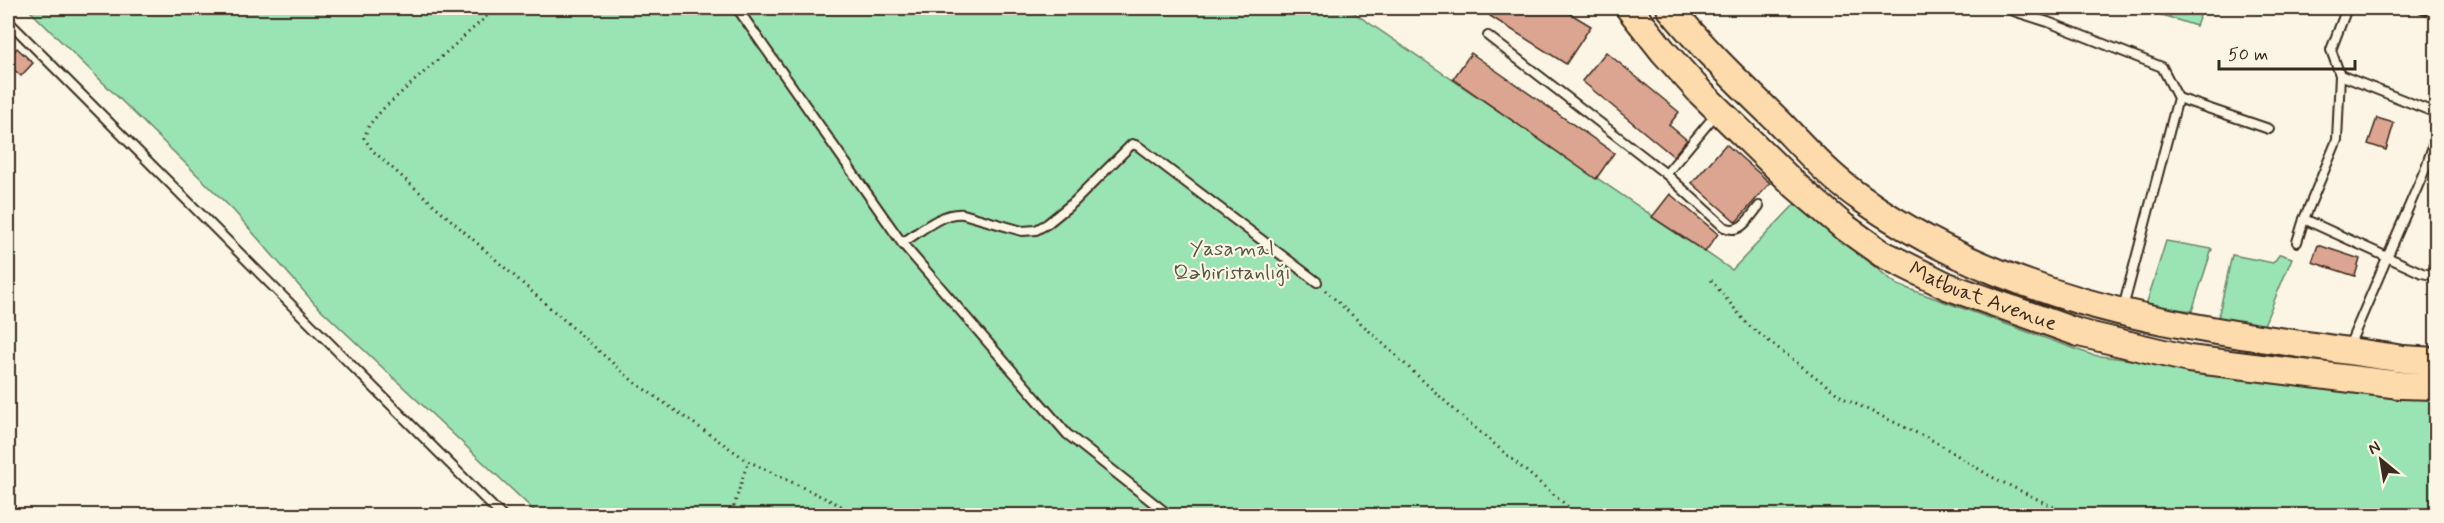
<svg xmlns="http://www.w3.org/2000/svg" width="2444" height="523" viewBox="0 0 2444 523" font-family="Mynerve,sans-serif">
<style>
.green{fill:#9ae3b3;stroke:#6a8668;stroke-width:1.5}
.building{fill:#dba591;stroke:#3b2a1e;stroke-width:1.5}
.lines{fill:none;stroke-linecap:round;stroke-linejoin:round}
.lane-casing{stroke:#3b2a1e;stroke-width:12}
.primary-casing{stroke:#3b2a1e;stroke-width:30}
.path{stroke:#3b2a1e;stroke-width:3;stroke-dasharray:1.5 4.5;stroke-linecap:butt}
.lane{stroke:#fcf5e5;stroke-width:8}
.primary{stroke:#fedbac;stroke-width:26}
.labels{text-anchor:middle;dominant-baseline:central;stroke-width:4.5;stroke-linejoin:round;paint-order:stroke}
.park-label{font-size:21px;fill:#535843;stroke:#fcf5e5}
.street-label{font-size:21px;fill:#3b2a1e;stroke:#fcf5e5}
</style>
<rect width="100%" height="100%" fill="#fcf5e5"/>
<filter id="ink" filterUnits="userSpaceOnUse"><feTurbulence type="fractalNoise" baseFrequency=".0167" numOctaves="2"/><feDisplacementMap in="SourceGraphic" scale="12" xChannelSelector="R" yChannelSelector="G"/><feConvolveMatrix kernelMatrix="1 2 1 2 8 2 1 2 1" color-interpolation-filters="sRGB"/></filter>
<g filter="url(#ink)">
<g class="green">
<path d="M27 8H1347L1732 270 1795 204 1898 285 2092 355 2436 398V515H539L314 303 234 211Z"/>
<path d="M2140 8H2203L2196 26Z"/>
<path d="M2166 241 2212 249 2192 311 2146 305Z"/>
<path d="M2280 254 2292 258 2264 325 2218 318 2232 255 2273 263Z"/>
</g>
<g class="building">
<path d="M1495 8H1561L1591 26 1566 64 1490 16Z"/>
<path d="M17 48 33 63 21 76 8 64V58Z"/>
<path d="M1606 52 1679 112 1669 125 1687 140 1673 156 1582 81Z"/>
<path d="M1471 53 1614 153 1596 179 1453 79Z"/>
<path d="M2377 118 2394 123 2386 150 2368 144Z"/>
<path d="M1726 144 1770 183 1736 222 1692 183Z"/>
<path d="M1670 194 1718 234 1705 252 1652 217Z"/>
<path d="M2318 245 2360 259 2355 276 2312 262Z"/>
</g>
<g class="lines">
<g class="lane-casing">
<g id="lane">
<path d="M737 8 902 243 1067 434 1170 516"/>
<path d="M2004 8 2048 22 2162 67 2178 98 2123 308"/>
<path d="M2347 8 2331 50 2340 75 2337 140 2304 219 2422 273 2436 276"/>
<path d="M2422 8 2436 12"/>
<path d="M8 21 502 516"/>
<path d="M1488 36 1666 174 1724 227C1741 235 1749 218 1759 206"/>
<path d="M2340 75 2436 113"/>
<path d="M2178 98 2269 129"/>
<path d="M1666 174 1716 114"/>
<path d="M2297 242 2304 219"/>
<path d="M902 243C920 232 941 212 963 214L1022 231 1036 230 1047 224 1074 202 1132 144 1138 146 1317 282"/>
<path d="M2349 346 2426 167 2436 137"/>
</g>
</g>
<g class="primary-casing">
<g id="primary">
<path id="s1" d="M1629 8 1663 51 1701 93 1796 186 1843 226 1881 253 1947 286 2079 333 2189 359 2400 385 2436 386"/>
<path d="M1670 8C1703 49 1741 85 1779 122 1805 149 1831 178 1862 199 1945 258 2049 297 2149 318 2232 336 2319 346 2403 359L2436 361"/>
</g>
</g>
<g class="path">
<path d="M496 8 383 109 369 125 364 138 373 151 634 382 748 461 862 516"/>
<path d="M1711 280 1748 325 1843 398 1936 442 1990 476 2072 516"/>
<path d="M1325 290 1460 415 1579 516"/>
<path d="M742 516 734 506 748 461"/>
</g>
<use href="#lane" class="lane"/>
<use href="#primary" class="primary"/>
</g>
</g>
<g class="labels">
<g class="park-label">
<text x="1232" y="249">Yasamal<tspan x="1232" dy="24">Qəbiristanlığı</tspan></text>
</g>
<g class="street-label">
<text stroke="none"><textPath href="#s1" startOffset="464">Matbuat Avenue</textPath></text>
</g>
</g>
<rect width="2444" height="523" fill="none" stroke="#fcf5e5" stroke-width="30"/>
<rect x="15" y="15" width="2414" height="493" fill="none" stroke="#3b2a1e" stroke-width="2" filter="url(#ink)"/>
<g transform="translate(2381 460) rotate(330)" stroke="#fcf5e5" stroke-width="4.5" paint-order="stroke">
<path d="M0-4.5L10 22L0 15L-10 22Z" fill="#3b2a1e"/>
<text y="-9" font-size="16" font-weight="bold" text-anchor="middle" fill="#3b2a1e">N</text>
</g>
<path d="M2219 60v9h136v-9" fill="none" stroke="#3b2a1e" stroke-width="3"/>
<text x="2228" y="60" font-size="18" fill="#3b2a1e" stroke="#fcf5e5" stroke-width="4.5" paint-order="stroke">50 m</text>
</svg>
